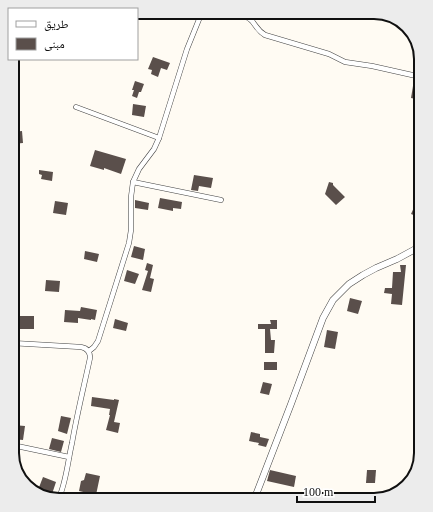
<svg xmlns="http://www.w3.org/2000/svg" width="433" height="512" viewBox="0 0 433 512" font-family="'Times New Roman','Noto Naskh Arabic',serif">
<style>
.building{fill:#5a4f4b}
.lines{fill:none;stroke-linecap:round;stroke-linejoin:round}
.minor-casing{stroke:#434343;stroke-width:5.5}
.tertiary-casing{stroke:#434343;stroke-width:7}
.minor{stroke:#fff;stroke-width:4.5}
.tertiary{stroke:#fff;stroke-width:6}
.rim{fill:none;stroke:#101010;stroke-width:2}
</style>
<rect width="100%" height="100%" fill="#fffbf3"/>
<g class="building">
<path d="M153 57 170 63 167 70 161 68 158 77 151 74 152 70 148 69Z"/>
<path d="M135 81 144 84 141 92H139L137 98 132 96 134 90H132Z"/>
<path d="M413 86 421 87V100L411 98Z"/>
<path d="M133 104 146 106 144 117 132 115Z"/>
<path d="M22 131 23 143 12 144V132Z"/>
<path d="M95 150 126 159 121 174 104 168V170L90 166Z"/>
<path d="M39 170 53 172 52 181 41 179 42 175 39 174Z"/>
<path d="M194 175 213 178 211 188 199 186 198 191 191 190Z"/>
<path d="M329 182 333 183V185L345 197 336 205 325 194Z"/>
<path d="M160 198 182 202 181 209 173 208V211L158 208Z"/>
<path d="M135 200 149 203 148 210 135 208Z"/>
<path d="M55 201 68 203 66 215 53 213Z"/>
<path d="M416 203 421 206V218L411 214Z"/>
<path d="M134 246 145 249 143 260 131 257Z"/>
<path d="M85 251 99 254 97 262 84 259Z"/>
<path d="M147 263 153 265 150 278 154 279 151 292 142 290 148 271 145 270Z"/>
<path d="M400 265H406L402 305 391 304 392 294 384 293 385 288H392L393 272H401Z"/>
<path d="M127 270 139 274 135 284 124 281Z"/>
<path d="M46 280 60 281 59 292 45 291Z"/>
<path d="M350 298 362 301 358 314 347 311Z"/>
<path d="M81 307 97 310 95 320 91 319V320L78 318V323L64 322 65 310 80 311Z"/>
<rect x="17" y="316" width="17" height="13"/>
<path d="M115 319 128 323 126 331 113 328Z"/>
<path d="M270 320H277V329H270L271 340H275L274 353H265V329H258V324H271Z"/>
<path d="M327 330 338 332 335 349 324 347Z"/>
<rect x="264" y="362" width="13" height="8"/>
<path d="M263 382 272 384 269 395 260 393Z"/>
<path d="M92 397 114 400V399L119 400 114 422 120 423 118 433 106 430 110 415H109L110 409 91 406Z"/>
<path d="M61 416 71 418 67 434 58 431Z"/>
<path d="M13 425 25 426 23 440 12 439Z"/>
<path d="M251 432 260 434V437L269 439 266 447 258 445 259 443 249 441Z"/>
<path d="M52 438 64 441 61 452 49 449Z"/>
<path d="M270 470 296 476 294 487 267 481Z"/>
<path d="M367 470H376L375 483H366Z"/>
<path d="M86 473 100 476 96 495 79 491 81 481 84 480Z"/>
<path d="M43 477 56 482 51 497 38 490Z"/>
</g>
<g class="lines">
<g class="minor-casing">
<g id="minor">
<path d="M234 12C240 14 247 16 252 21 257 27 258 31 265 35L329 54 345 62 372 66 421 77"/>
<path d="M12 69 13 59"/>
<path d="M76 107 159 138"/>
<path d="M133 182 221 200"/>
<path d="M12 343 81 347C87 348 90 352 90 358 84 386 77 414 72 443 68 460 66 484 58 500"/>
<path d="M89 351 94 347 98 341 129 243 131 230V197L133 182 139 169 154 149 159 138 187 49 202 12"/>
<path d="M12 445 69 457"/>
<path d="M60 496 77 500"/>
<path d="M255 498 276 500"/>
</g>
</g>
<g class="tertiary-casing">
<path id="tertiary" d="M254 500 291 404 323 318 333 300 349 284 363 275 376 268 397 259 421 246"/>
</g>
<use href="#minor" class="minor"/>
<use href="#tertiary" class="tertiary"/>
</g>
<path d="M0 0H433V512H0ZM59 19H374A40 40 0 0 1 414 59V453A40 40 0 0 1 374 493H59A40 40 0 0 1 19 453V59A40 40 0 0 1 59 19Z" fill="#ececec" fill-rule="evenodd"/>
<path class="rim" d="M59 19H374A40 40 0 0 1 414 59V453A40 40 0 0 1 374 493H59A40 40 0 0 1 19 453V59A40 40 0 0 1 59 19Z"/>
<rect x="8" y="8" width="130" height="52" fill="#ffffff" stroke="#9f9f9f"/>
<rect x="16" y="21" width="20" height="6" fill="#ffffff" stroke="#9f9f9f"/>
<text x="44" y="28" font-size="12" fill="#101010">طريق</text>
<rect x="16" y="38" width="20" height="12" fill="#5a4f4b" stroke="#9f9f9f"/>
<text x="44" y="48" font-size="12" fill="#101010">مبنى</text>
<path d="M297 496v6h78v-6" fill="none" stroke="#101010" stroke-width="2"/>
<text x="303" y="496" font-size="12" fill="#101010" stroke="#ffffff" stroke-width="3" paint-order="stroke">100 m</text>
</svg>
